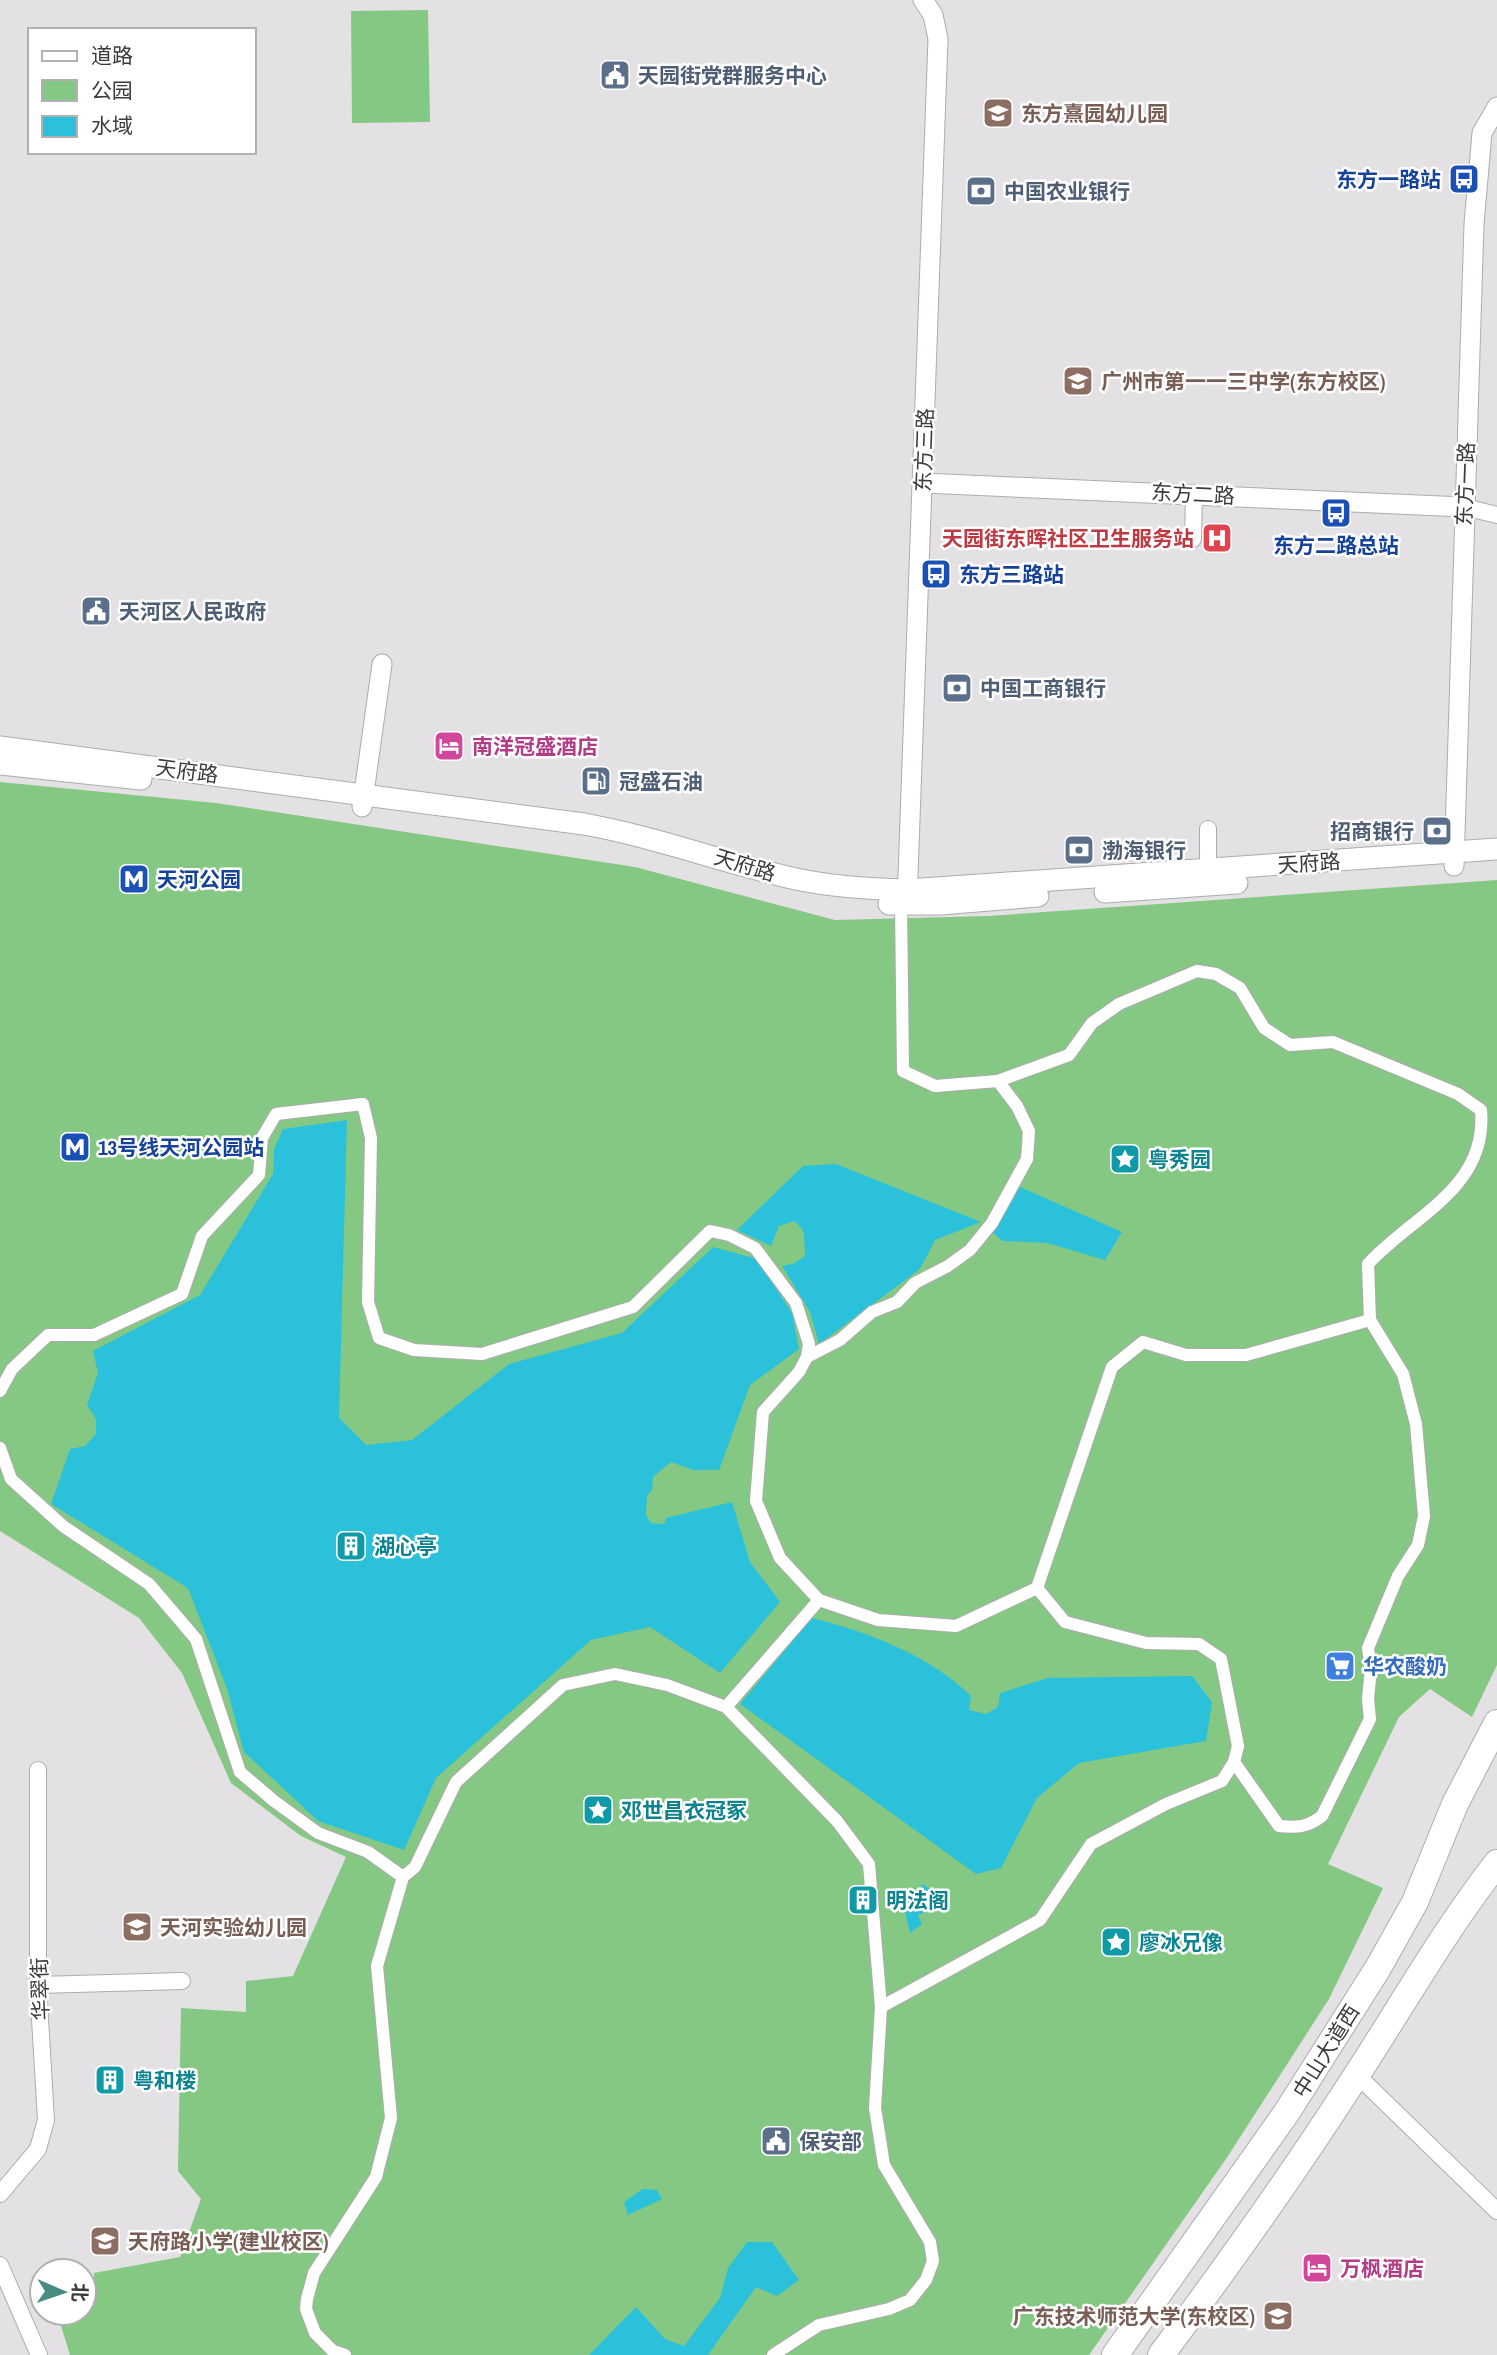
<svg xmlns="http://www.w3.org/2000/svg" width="1497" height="2355" viewBox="0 0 1497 2355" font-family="'Archivo Narrow','Noto Sans SC',sans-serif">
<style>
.green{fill:#85c883}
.water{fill:#2bc1da}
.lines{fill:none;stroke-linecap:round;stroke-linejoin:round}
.pedestrian-casing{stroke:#aeabae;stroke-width:14}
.minor-casing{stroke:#aeabae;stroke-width:18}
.tertiary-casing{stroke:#aeabae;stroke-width:21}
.secondary-casing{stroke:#aeabae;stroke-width:23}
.trunk-casing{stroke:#aeabae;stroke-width:28}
.pedestrian{stroke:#fff;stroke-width:12}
.minor{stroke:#fff;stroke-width:16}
.tertiary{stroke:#fff;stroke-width:19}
.secondary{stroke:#fff;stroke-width:21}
.trunk{stroke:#fff;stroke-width:26}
.labels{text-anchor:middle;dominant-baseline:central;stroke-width:5;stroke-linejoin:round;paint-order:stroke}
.service-label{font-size:21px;font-weight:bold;fill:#4e5e75;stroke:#fff;text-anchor:start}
.education-label{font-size:21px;font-weight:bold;fill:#785e54;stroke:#fff;text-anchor:start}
.transit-label{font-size:21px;font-weight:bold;fill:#164399;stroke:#fff;text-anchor:start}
.street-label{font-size:21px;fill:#3c3b3c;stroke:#fff}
.health-label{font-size:21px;font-weight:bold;fill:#be3a42;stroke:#fff;text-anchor:end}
.hotel-label{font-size:21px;font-weight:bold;fill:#b23c85;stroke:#fff;text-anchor:start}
.culture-label{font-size:21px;font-weight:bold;fill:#0d838f;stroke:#fff;text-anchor:start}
.shop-label{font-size:21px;font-weight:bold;fill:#366cbe;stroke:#fff;text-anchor:start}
</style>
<rect width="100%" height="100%" fill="#e4e1e4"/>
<g class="green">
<path d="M428 10 430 122 352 123 351 11Z"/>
<path d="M0 782 216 803 635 867 835 920 989 916 1497 880V1665L1472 1717 1430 1689 1399 1717 1328 1864 1383 1888 1329 1999 1228 2156 1089 2355H70L57 2313H84V2306L94 2304V2273L180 2257 201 2199 178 2171 181 2008 246 2012V1981L293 1976 346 1857 301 1836 231 1783 182 1673 139 1618 0 1531Z"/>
</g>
<g class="water">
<path d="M347 1120 339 1418 366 1445 412 1440 509 1364 622 1333 713 1247 757 1259 792 1313 799 1349 750 1385 719 1470H693L671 1462 653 1477 652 1491 647 1495 646 1515 651 1523 664 1524 666 1518 732 1502 750 1562 780 1602 720 1673 650 1627 591 1640 436 1778 404 1850 318 1821 244 1752 227 1689 188 1588 51 1504 70 1449 85 1446 96 1434V1419L87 1405 98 1373 93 1351 200 1295 273 1174 274 1149 283 1129Z"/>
<path d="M836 1164 981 1222 935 1240 920 1269 819 1344 810 1312 782 1266 795 1263 805 1256 804 1232 795 1221 779 1226 771 1246 737 1230 803 1166Z"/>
<path d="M1020 1187 1122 1232 1105 1260 1047 1243 1003 1241 993 1233Z"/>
<path d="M812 1618C868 1632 929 1655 971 1696L969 1710 986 1714 998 1707 1000 1693 1048 1678 1192 1676 1212 1702 1206 1741 1079 1763 1037 1798 1001 1868 976 1874 740 1704Z"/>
<path d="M922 1884 935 1892 929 1897 931 1910 918 1915 922 1924 910 1933 902 1899 909 1895 916 1899Z"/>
<path d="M643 2189 657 2190 662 2199 628 2215 624 2202Z"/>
<path d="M747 2242H772L799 2280 777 2296 756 2287 708 2355H589L636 2307 665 2339 684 2346 720 2298 728 2268Z"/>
</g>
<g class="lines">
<g class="pedestrian-casing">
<g id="pedestrian">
<path d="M807 1357 840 1340 872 1312 897 1302 915 1283 948 1266 970 1250 992 1223 1027 1159 1029 1131 1017 1106 998 1081"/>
<path d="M0 1391 12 1369 48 1335H94L182 1294 202 1236 259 1175 262 1138 276 1114 363 1104 371 1138 368 1302 379 1338 414 1350 482 1354 633 1307 710 1231 729 1235 755 1248 796 1303 809 1344 807 1357 799 1372 763 1412 756 1501 780 1558 819 1600 878 1620 956 1626 1037 1588 1112 1367 1143 1342 1186 1355H1246L1370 1320"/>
<path d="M0 1448 11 1479 63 1526 149 1584 196 1639 240 1772 274 1801 318 1833 368 1852 403 1877"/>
<path d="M1037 1588 1065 1622 1146 1643 1199 1644 1221 1659 1238 1746 1234 1762"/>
<path d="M726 1707 819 1600"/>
<path d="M881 2007 1040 1920 1091 1844 1166 1804 1222 1781 1234 1762 1279 1826C1297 1828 1308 1827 1322 1816L1370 1719 1368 1699 1371 1669 1368 1648 1398 1576 1418 1545 1424 1516 1416 1424 1403 1374 1370 1320 1368 1264C1413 1215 1488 1188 1481 1110L1458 1094 1333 1042 1290 1045 1264 1028 1240 988 1216 974 1197 971 1119 1004 1092 1023 1069 1055 998 1081 935 1086 903 1071 901 904"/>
<path d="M345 2355 333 2351 315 2333 306 2309 307 2299 314 2273 376 2177 391 2118 377 1966 403 1877 415 1867 456 1782 563 1685 615 1674 667 1685 726 1707 837 1821 869 1864 881 2007 875 2108 884 2165 930 2242 933 2261 926 2280 910 2300 889 2309 819 2325 773 2355"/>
</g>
</g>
<g class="minor-casing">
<g id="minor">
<path d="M1464 507 1497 515"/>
<path d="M1193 539 1194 494"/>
<path d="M1208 871V829"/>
<path d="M38 1985 182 1981"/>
<path d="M1357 2075 1497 2211"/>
<path d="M0 2194 38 2149 46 2120 38 1985V1770"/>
<path d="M0 2265 39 2355"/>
</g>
</g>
<g class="tertiary-casing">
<g id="tertiary">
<path d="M923 483 1464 507"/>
<path d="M362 807 382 664"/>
<path d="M1454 866 1474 224 1482 133 1497 107"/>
<path d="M907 903 938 39 933 15 923 0"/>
</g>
</g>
<g class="secondary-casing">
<g id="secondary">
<path d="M0 747 584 824C656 837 724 863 796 879 833 887 870 889 908 890L1497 849"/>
<path d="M0 764 141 779"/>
<path d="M1105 892 1237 883"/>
<path d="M889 904H940L1038 896"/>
</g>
</g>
<g class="trunk-casing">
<g id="trunk">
<path d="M1115 2355 1287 2112 1378 1968 1415 1902 1455 1804 1497 1723"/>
<path d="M1161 2355C1229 2264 1295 2171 1356 2076 1403 2004 1444 1931 1497 1863"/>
</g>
</g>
<use href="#pedestrian" class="pedestrian"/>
<use href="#minor" class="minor"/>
<use href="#tertiary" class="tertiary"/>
<use href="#secondary" class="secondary"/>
<use href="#trunk" class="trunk"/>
</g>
<defs>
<g id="civic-square" transform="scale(1.575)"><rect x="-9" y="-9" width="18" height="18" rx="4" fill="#5c6f8a" stroke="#fff"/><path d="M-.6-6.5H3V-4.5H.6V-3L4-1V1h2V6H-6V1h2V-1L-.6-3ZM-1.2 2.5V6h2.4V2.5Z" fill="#fff"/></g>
<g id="school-square" transform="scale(1.575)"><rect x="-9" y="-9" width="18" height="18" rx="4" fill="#8d6e63" stroke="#fff"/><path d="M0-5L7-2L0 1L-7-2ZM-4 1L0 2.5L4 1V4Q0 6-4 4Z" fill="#fff"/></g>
<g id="bus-square" transform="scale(1.575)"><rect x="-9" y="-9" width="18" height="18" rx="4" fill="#1a4fb4" stroke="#fff"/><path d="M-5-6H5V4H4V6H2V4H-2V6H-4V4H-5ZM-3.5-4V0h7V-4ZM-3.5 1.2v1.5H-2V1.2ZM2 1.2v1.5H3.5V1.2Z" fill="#fff"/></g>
<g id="bank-square" transform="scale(1.575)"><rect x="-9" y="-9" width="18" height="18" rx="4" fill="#5c6f8a" stroke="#fff"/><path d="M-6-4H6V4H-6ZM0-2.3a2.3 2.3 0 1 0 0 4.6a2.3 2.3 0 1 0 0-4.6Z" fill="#fff"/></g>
<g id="hospital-square" transform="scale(1.575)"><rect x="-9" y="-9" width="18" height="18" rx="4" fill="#e0444e" stroke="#fff"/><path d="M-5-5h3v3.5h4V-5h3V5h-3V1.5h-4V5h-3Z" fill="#fff"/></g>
<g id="hotel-square" transform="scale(1.575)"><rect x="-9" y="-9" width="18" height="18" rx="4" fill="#d1479c" stroke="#fff"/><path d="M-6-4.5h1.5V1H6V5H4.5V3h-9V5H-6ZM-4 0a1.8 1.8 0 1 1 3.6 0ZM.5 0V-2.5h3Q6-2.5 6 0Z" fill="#fff"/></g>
<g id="fuel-square" transform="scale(1.575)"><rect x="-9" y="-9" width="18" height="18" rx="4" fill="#5c6f8a" stroke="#fff"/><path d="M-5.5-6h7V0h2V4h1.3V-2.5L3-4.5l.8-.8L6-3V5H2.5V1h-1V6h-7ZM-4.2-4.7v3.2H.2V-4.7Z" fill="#fff"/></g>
<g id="metro-square" transform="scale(1.575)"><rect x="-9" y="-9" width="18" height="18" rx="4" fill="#1a4fb4" stroke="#fff"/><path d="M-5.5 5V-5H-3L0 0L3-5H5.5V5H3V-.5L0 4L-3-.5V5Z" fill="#fff"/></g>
<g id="sight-square" transform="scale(1.575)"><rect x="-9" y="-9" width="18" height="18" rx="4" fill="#0f9aa8" stroke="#fff"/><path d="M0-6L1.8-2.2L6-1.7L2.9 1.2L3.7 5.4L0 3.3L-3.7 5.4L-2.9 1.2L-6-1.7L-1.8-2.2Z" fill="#fff"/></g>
<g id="building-square" transform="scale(1.575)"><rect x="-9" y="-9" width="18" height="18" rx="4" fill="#0f9aa8" stroke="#fff"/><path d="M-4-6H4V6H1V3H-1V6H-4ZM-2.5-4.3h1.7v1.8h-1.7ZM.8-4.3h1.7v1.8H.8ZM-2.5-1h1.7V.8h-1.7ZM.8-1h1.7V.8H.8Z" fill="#fff"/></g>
<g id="supermarket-square" transform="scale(1.575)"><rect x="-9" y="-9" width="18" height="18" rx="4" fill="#3f7fe0" stroke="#fff"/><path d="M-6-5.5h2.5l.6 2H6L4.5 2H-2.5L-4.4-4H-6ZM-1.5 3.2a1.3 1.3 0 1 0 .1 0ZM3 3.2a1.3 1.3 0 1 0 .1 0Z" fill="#fff"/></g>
<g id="university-square" transform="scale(1.575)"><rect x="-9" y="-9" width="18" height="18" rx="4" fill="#8d6e63" stroke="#fff"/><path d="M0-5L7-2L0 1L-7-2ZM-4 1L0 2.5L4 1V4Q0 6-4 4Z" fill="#fff"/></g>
</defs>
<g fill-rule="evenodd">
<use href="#civic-square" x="615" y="75"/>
<use href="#school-square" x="998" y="113"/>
<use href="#bus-square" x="1464" y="179"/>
<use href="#bank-square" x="981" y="191"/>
<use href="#school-square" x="1078" y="381"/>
<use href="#bus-square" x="1336" y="513"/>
<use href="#hospital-square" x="1217" y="538"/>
<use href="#bus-square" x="936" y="574"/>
<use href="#civic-square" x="96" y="611"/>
<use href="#bank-square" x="957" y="688"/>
<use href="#hotel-square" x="449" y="746"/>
<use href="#fuel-square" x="596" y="781"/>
<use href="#bank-square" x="1437" y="831"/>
<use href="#bank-square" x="1079" y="850"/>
<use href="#metro-square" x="134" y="879"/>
<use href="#metro-square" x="75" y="1147"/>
<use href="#sight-square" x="1125" y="1159"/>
<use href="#building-square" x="351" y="1546"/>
<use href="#supermarket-square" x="1340" y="1666"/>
<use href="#sight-square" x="598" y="1810"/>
<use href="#building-square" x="863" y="1900"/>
<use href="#school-square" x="137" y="1927"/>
<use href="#sight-square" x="1116" y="1942"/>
<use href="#building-square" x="110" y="2080"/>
<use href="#civic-square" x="776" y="2141"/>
<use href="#school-square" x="105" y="2241"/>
<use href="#hotel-square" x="1317" y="2268"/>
<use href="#university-square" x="1278" y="2316"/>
</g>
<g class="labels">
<g class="service-label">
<text x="638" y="75">天园街党群服务中心</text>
<text x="1004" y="191">中国农业银行</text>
<text x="119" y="611">天河区人民政府</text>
<text x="980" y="688">中国工商银行</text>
<text x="619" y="781">冠盛石油</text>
<text x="1414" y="831" text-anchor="end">招商银行</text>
<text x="1102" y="850">渤海银行</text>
<text x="799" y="2141">保安部</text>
</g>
<g class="education-label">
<text x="1021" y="113">东方熹园幼儿园</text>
<text x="1101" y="381">广州市第一一三中学(东方校区)</text>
<text x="160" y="1927">天河实验幼儿园</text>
<text x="128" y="2241">天府路小学(建业校区)</text>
<text x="1255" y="2316" text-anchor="end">广东技术师范大学(东校区)</text>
</g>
<g class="transit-label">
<text x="1441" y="179" text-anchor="end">东方一路站</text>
<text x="1336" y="545" text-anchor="middle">东方二路总站</text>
<text x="959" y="574">东方三路站</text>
<text x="157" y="879">天河公园</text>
<text x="98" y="1147">13号线天河公园站</text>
</g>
<g class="street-label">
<text transform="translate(924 450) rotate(-88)">东方三路</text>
<text transform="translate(1465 484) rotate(-88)">东方一路</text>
<text transform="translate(1193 494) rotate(3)">东方二路</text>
<text transform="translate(187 771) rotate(7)">天府路</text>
<text transform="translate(1309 863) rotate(-4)">天府路</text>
<text transform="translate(745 865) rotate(17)">天府路</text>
<text transform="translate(40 1989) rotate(-92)">华翠街</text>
<text transform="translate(1326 2051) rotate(-58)">中山大道西</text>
</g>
<g class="health-label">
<text x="1194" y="538">天园街东晖社区卫生服务站</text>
</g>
<g class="hotel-label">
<text x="472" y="746">南洋冠盛酒店</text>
<text x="1340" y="2268">万枫酒店</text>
</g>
<g class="culture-label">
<text x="1148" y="1159">粤秀园</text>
<text x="374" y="1546">湖心亭</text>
<text x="621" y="1810">邓世昌衣冠冢</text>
<text x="886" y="1900">明法阁</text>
<text x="1139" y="1942">廖冰兄像</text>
<text x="133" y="2080">粤和楼</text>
</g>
<g class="shop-label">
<text x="1363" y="1666">华农酸奶</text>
</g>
</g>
<rect x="28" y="28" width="228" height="126" fill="#ffffff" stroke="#b1b1b1" stroke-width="2"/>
<rect x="42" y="51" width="35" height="10" fill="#ffffff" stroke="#b1b1b1" stroke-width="2"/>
<text x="91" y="63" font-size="21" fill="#3c3b3c">道路</text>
<rect x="42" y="80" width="35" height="21" fill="#85c883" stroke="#b1b1b1" stroke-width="2"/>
<text x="91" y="98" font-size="21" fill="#3c3b3c">公园</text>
<rect x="42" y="116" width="35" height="21" fill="#2bc1da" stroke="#b1b1b1" stroke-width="2"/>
<text x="91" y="133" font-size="21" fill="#3c3b3c">水域</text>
<g transform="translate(63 2292) rotate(92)"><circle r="33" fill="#ffffff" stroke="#b1b1b1" stroke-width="2"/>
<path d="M0-5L12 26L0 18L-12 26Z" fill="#478c82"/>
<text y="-10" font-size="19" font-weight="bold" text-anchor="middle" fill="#3c3b3c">北</text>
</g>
</svg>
